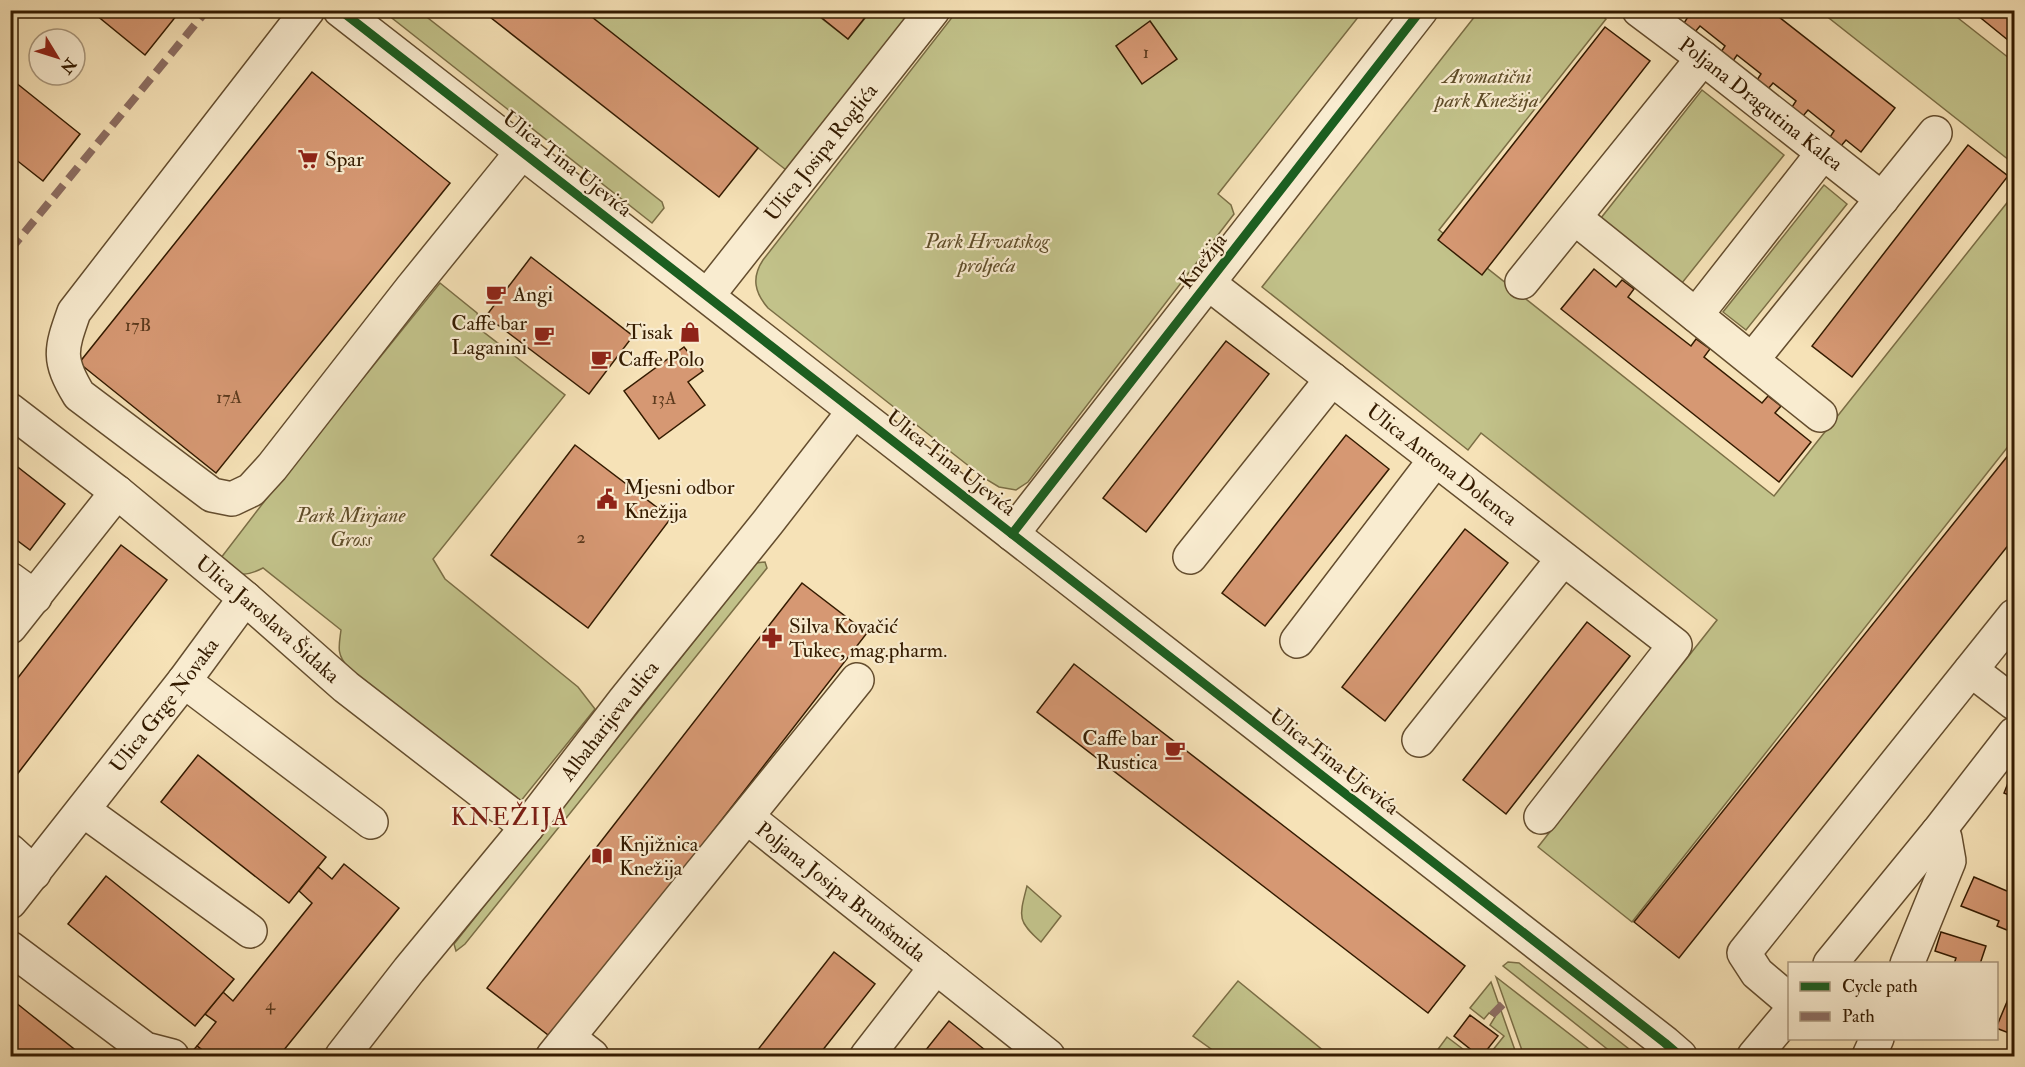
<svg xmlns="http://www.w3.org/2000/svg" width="2025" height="1067" viewBox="0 0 2025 1067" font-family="'IM FELL Double Pica',serif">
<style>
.green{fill:#c2c28a;stroke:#7b6e45;stroke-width:1.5}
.building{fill:#d69873;stroke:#341b00;stroke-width:1.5}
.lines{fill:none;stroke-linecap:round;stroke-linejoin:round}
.minor-casing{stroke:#644d2e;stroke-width:36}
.minor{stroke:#f9ecd0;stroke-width:33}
.quiet{stroke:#8d6e63;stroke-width:8;stroke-dasharray:15 8;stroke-linecap:butt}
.cycleway-casing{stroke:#f9ecd0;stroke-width:13}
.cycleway{stroke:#1b5e20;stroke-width:9}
.labels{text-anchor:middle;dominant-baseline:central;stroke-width:4.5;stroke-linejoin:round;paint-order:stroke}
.number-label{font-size:18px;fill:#5c3a1d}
.park-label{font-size:21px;font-style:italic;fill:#5f4d29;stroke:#f9ecd0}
.street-label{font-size:21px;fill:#341b00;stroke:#f9ecd0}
.poi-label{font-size:21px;fill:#341b00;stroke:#f9ecd0;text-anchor:start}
.quarter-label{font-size:24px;letter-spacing:1.5px;fill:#7a1f14;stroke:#f9ecd0}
</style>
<rect width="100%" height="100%" fill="#f6e2b7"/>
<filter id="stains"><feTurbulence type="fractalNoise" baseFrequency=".00333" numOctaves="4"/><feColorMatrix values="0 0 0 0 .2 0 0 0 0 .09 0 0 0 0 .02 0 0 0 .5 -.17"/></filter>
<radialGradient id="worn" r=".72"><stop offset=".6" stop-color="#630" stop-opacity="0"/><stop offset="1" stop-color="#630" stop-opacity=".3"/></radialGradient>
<g class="green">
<path d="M383 11H419L662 202 664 208 652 223Z"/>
<path d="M583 11H812L848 39 871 11H902L910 17 790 173Z"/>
<path d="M957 11H1363L1218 194 1231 205 1234 214 1028 482 1016 490 999 487 984 478 768 308C755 293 751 278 763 260Z"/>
<path d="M1479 11H1596L1606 19 1439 230 1774 496 2014 194V439L1632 922 1538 847 1717 620 1481 433 1468 450 1262 287Z"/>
<path d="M1820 11H1949L2014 62V164Z"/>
<path d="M1702 90 1784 155 1682 283 1601 218Z"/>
<path d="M1824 185 1847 204 1746 330 1723 312Z"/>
<path d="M440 283 477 313 481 330 565 395 433 559 445 579 578 687 595 709 520 802 348 667C336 654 339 646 341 630L263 568C242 579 236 574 217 563L280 481Z"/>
<path d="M765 562 767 568 465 944 456 951 454 944 756 563Z"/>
<path d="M1027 886 1061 916 1041 942C1017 921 1019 917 1027 886Z"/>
<path d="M1508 962 1519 963 1638 1056H1616L1503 966Z"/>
<path d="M1496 977 1598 1056H1524Z"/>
<path d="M1238 981 1330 1056H1221L1193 1036Z"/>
<path d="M1491 982 1517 1056H1488L1504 1036 1490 1025 1495 1017 1489 1013 1484 1019 1470 1008Z"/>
<path d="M1447 1037 1472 1056H1433Z"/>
</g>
<g class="building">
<path d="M90 10H181L145 55Z"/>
<path d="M481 10H583L758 148 719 197Z"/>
<path d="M812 10H871L848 39Z"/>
<path d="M1680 10H1770L1895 108 1861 152 1846 140 1841 146 1830 137 1834 131 1808 110 1803 116 1792 107 1796 101 1773 83 1768 89 1757 80 1761 74 1737 55 1733 61 1721 52 1725 46 1700 26 1695 32 1684 23 1688 17Z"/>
<path d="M1971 10H2014V45Z"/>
<path d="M1150 21 1177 59 1142 84 1116 46Z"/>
<path d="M1605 27 1650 61 1482 275 1438 240Z"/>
<path d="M312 72 450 183 216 473 79 363Z"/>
<path d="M10 78 80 134 43 181 10 155Z"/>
<path d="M1968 145 2008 176 1852 377 1812 346Z"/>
<path d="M531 257 633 336 589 394 486 316Z"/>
<path d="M1594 269 1616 287 1622 280 1634 289 1628 297 1691 346 1696 339 1710 349 1704 357 1762 403 1768 396 1781 406 1775 413 1811 442 1779 482 1561 309Z"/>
<path d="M1226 341 1269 374 1146 532 1103 498Z"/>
<path d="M684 347 703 371 688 382 705 405 659 439 624 391Z"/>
<path d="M1346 435 1389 469 1265 626 1222 593Z"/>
<path d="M575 445 671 518 588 628 491 555Z"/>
<path d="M2014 448V538L1679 958 1634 922Z"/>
<path d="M10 461 65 504 30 550 10 535Z"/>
<path d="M1465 529 1508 563 1385 721 1342 687Z"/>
<path d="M121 545 167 580 12 781 10 688Z"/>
<path d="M802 583 867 633 552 1038 487 988Z"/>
<path d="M1587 622 1630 656 1506 814 1463 780Z"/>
<path d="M1074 664 1465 966 1428 1013 1037 712Z"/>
<path d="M198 755 326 857 289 903 161 802Z"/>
<path d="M2014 768V797L2004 793Z"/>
<path d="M344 864 399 908 279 1056H210L197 1046 216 1022 205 1014 223 992 233 1001 312 903 299 891 318 867 332 879Z"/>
<path d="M106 876 234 979 195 1026 68 924Z"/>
<path d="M1974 877 2014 894V933L1997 926 1999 921 1961 906Z"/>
<path d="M1941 932 1986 946 1980 964H1954L1956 958 1935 951Z"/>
<path d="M834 952 875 984 818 1056H753Z"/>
<path d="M2009 997 2014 999V1035L1996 1028Z"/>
<path d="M10 998 30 1014 83 1056H10Z"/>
<path d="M1470 1015 1498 1036 1482 1056H1479L1454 1036Z"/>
<path d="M949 1021 990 1054 993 1056H921Z"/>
<path d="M197 1046 210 1056H188Z"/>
</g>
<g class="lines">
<g class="minor-casing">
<g id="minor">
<path d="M308 10 74 312C61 349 57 359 79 395L212 495 232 499 251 490 272 467 411 289 522 152"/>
<path d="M340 10 1665 1043 1680 1056"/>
<path id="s1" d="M1639 10 1703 58 1882 199"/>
<path d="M1575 218 1820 415"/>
<path d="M1522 282 1703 58"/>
<path id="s2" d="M1208 283 1675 645 1541 817"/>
<path id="s3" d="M708 295 933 10"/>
<path d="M1696 315 1823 153"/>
<path d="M1752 360 1935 133"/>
<path id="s4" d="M10 410 117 492 245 598 346 687 527 827"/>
<path d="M1012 534 1421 10"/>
<path d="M1190 557 1332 379"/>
<path d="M10 579 35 597"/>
<path d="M10 627 117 492"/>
<path d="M1297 641 1435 460"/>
<path d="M1971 670 2014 703"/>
<path d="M184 681 371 822"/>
<path d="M1419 740 1563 559"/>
<path d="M83 810 250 931"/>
<path id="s5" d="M747 817 1048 1056"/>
<path d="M10 851 34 873"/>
<path id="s6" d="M10 902 184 681 245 598"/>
<path d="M10 948 145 1049 172 1056"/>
<path d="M1830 964 1938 832 2014 734"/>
<path d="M1907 964 1949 861 1945 838 1938 832"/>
<path d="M1790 1001 1757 973 1744 953 2014 616"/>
<path d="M569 1038 592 1056"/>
<path id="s7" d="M342 1056 409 970 527 827 624 701 768 522 854 411"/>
<path d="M553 1056 857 680"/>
<path d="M867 1056 936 967"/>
<path d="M1754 1056 1790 1013"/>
<path d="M1869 1056 1877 1038"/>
</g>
</g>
<use href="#minor" class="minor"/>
<g class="quiet">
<path d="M10 250 207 10"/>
<path d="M1492 1015 1503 1004"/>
</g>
<g class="cycleway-casing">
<g id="cycleway">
<path d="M340 10 1665 1043 1680 1056"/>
<path d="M1012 534 1421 10"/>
</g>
</g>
<use href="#cycleway" class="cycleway"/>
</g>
<defs>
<g id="supermarket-bare" transform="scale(1.62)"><path d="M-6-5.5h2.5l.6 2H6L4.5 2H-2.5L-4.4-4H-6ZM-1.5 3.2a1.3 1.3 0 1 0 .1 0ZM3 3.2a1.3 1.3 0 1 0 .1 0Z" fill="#8f2418" stroke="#f9ecd0" stroke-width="2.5" paint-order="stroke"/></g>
<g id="cafe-bare" transform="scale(1.62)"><path d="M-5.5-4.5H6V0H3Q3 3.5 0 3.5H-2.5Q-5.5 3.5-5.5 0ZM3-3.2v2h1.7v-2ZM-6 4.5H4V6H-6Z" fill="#8f2418" stroke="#f9ecd0" stroke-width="2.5" paint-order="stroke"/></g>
<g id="shop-bare" transform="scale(1.62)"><path d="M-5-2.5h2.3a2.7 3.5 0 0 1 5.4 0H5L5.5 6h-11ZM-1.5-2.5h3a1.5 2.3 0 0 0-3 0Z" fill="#8f2418" stroke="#f9ecd0" stroke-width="2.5" paint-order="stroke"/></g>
<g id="civic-bare" transform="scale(1.62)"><path d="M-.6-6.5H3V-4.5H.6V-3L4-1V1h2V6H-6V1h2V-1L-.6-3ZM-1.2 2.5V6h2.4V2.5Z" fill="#8f2418" stroke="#f9ecd0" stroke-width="2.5" paint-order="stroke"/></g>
<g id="pharmacy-bare" transform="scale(1.62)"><path d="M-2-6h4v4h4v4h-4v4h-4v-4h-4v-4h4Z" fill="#8f2418" stroke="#f9ecd0" stroke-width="2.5" paint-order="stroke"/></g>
<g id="library-bare" transform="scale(1.62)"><path d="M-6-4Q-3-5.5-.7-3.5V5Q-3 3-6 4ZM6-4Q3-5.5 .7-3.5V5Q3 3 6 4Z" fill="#8f2418" stroke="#f9ecd0" stroke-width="2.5" paint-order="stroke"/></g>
</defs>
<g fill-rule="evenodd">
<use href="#supermarket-bare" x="308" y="159"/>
<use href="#cafe-bare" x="496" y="294"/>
<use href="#shop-bare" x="690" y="332"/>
<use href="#cafe-bare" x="544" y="335"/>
<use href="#cafe-bare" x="601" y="359"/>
<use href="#civic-bare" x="607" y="499"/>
<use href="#pharmacy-bare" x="772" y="638"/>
<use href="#cafe-bare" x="1175" y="750"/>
<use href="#library-bare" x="602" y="856"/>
</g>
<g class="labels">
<g class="number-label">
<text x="1146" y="52">1</text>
<text x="138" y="325">17B</text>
<text x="229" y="397">17A</text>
<text x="664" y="398">13A</text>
<text x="581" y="537">2</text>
<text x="270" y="1004">4</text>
</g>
<g class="park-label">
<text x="1487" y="76">Aromatični<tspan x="1487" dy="24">park Knežija</tspan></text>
<text x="987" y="241">Park Hrvatskog<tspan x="987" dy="24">proljeća</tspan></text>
<text x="351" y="515">Park Mirjane<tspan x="351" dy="24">Gross</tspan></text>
</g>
<g class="street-label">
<text stroke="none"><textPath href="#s1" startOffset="154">Poljana Dragutina Kalea</textPath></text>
<text stroke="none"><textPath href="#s3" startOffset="182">Ulica Josipa Roglića</textPath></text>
<text transform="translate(567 164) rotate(38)">Ulica Tina Ujevića</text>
<text transform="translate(1203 261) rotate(-52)">Knežija</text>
<text transform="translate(951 463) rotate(38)">Ulica Tina Ujevića</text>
<text stroke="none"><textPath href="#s2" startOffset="296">Ulica Antona Dolenca</textPath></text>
<text stroke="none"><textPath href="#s4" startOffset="332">Ulica Jaroslava Šidaka</textPath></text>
<text stroke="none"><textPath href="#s6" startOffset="250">Ulica Grge Novaka</textPath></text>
<text stroke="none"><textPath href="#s7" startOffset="429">Albaharijeva ulica</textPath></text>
<text transform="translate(1334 762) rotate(38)">Ulica Tina Ujevića</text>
<text stroke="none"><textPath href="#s5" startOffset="120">Poljana Josipa Brunšmida</textPath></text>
</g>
<g class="poi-label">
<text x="325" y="159">Spar</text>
<text x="513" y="294">Angi</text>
<text x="527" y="323" text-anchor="end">Caffe bar<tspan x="527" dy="24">Laganini</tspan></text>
<text x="673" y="332" text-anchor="end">Tisak</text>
<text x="618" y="359">Caffe Polo</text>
<text x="624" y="487">Mjesni odbor<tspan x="624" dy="24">Knežija</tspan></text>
<text x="789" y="626">Silva Kovačić<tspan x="789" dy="24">Tukec, mag.pharm.</tspan></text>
<text x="1158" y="738" text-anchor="end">Caffe bar<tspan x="1158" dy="24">Rustica</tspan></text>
<text x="619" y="844">Knjižnica<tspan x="619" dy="24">Knežija</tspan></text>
</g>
<g class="quarter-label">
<text x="510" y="817">KNEŽIJA</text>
</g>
</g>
<rect width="2025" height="1067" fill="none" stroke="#f6e2b7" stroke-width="36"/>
<rect x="12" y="12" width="2001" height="1043" fill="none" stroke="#341b00" stroke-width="3"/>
<rect x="18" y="18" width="1989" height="1031" fill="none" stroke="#341b00" stroke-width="1.5"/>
<rect x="1788" y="962" width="210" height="78" fill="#f9ecd0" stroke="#aa987d" stroke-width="1.5"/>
<rect x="1800" y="982" width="30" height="9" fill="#1b5e20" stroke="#aa987d" stroke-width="1.5"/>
<text x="1842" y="992" font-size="18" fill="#341b00">Cycle path</text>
<rect x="1800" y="1012" width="30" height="9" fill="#8d6e63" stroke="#aa987d" stroke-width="1.5"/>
<text x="1842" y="1022" font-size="18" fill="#341b00">Path</text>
<g transform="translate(57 57) rotate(128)"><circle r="28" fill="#f9ecd0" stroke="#aa987d" stroke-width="1.5"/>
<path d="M0-4.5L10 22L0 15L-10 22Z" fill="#8f2418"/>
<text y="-9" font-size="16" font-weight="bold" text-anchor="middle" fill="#341b00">N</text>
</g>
<rect width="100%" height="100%" filter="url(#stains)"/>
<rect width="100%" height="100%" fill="url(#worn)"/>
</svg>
